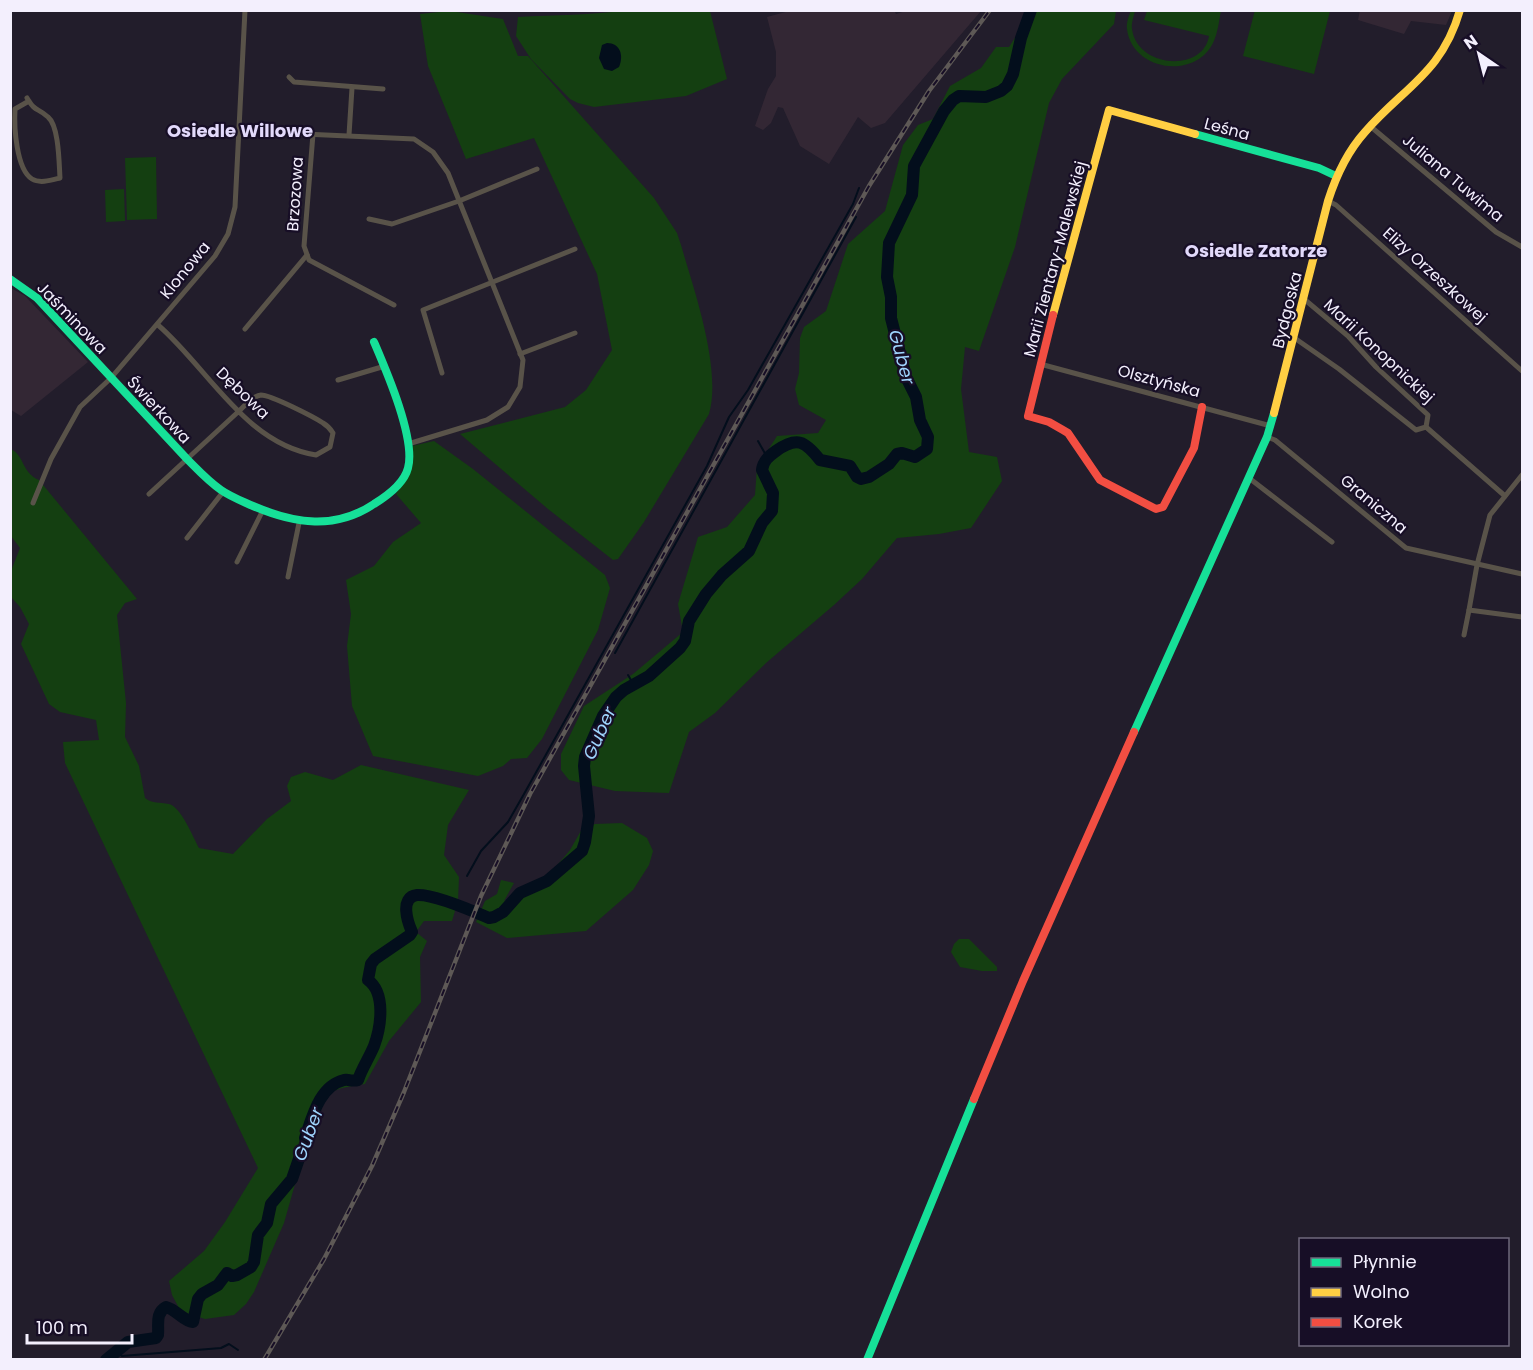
<svg xmlns="http://www.w3.org/2000/svg" width="1533" height="1370" viewBox="0 0 1533 1370" font-family="Poppins,sans-serif">
<style>
.industrial{fill:#332734}
.green{fill:#143f11}
.water{fill:#030e1c}
.lines{fill:none;stroke-linecap:round;stroke-linejoin:round}
.stream{stroke:#030e1c;stroke-width:2}
.river{stroke:#030e1c;stroke-width:12}
.street{stroke:#595349;stroke-width:5}
.fast{stroke:#16e098;stroke-width:8}
.slow{stroke:#ffcf43;stroke-width:8}
.jam{stroke:#f24e42;stroke-width:8}
.rail-casing{stroke:#5e5956;stroke-width:4.5}
.rail{stroke:#170e26;stroke-width:2;stroke-dasharray:7;stroke-linecap:butt}
.labels{text-anchor:middle;dominant-baseline:central;stroke-width:4.5;stroke-linejoin:round;paint-order:stroke}
.street-label{font-size:16px;fill:#f3effd;stroke:#170e26}
.neighbourhood-label{font-size:18px;font-weight:bold;fill:#e2d9fb;stroke:#170e26}
.water-label{font-size:18px;font-style:italic;fill:#9ed4fd;stroke:#170e26}
</style>
<rect width="100%" height="100%" fill="#221d2b"/>
<g class="industrial">
<path d="M793 10H894L896 14 909 10 981 11 885 123 871 128 858 117 829 164 800 146 783 108 778 107 771 123 763 130 755 126 768 89 776 76V52L767 17Z"/>
<path d="M1360 10H1452V11L1446 25 1411 21 1404 34 1358 20Z"/>
<path d="M11 288 25 296 88 362 21 416 11 410Z"/>
</g>
<g class="green">
<path d="M628 10 710 11 727 79 686 96 594 107 578 103 570 99 531 59 516 36 518 17C555 15 592 15 628 10Z"/>
<path d="M1131 10 1135 11C1134 16 1131 23 1132 29 1137 68 1203 73 1209 36L1144 20 1147 11H1221C1219 20 1218 33 1213 43 1195 80 1132 71 1127 29 1126 23 1129 16 1131 10Z"/>
<path d="M1255 10 1330 11 1314 74 1243 56Z"/>
<path d="M450 11 503 19 518 56H528L654 198 677 233 681 245C694 290 722 369 709 414L644 522 618 559 613 560 548 509 460 434 565 407 586 390 612 350 597 274 534 138 466 159 428 66 420 14Z"/>
<path d="M1029 11H1116L1114 24 1062 79 1049 103 1015 247 979 351 965 347 961 389 969 452 997 457 1002 481 971 528 939 534 897 538 862 579 834 605 766 663 715 713 689 732 669 793 615 791 569 780 561 770V754L584 706 633 674 683 632 678 604 698 537 727 527 755 495 757 467 777 436 818 433 826 420 799 405 795 389 799 373 800 338 804 327 826 311 848 244 885 211 903 145 918 125 933 119 950 86 981 68 996 47H1009L1029 16Z"/>
<path d="M156 157 157 219 127 220 125 158Z"/>
<path d="M124 189 125 221 106 222 105 190Z"/>
<path d="M434 441 473 469 605 575 610 588 598 630 542 739 527 758 511 759 503 766 478 776 373 756 352 706 347 646 351 614 346 580 374 566 393 542 421 523 396 494 412 467V446Z"/>
<path d="M11 449C25 456 21 472 39 480L137 599 125 603 117 615 126 703 125 737 139 766 145 798C153 804 159 802 169 804 181 807 193 837 199 848L233 854 267 819 291 801 287 786 291 777 305 772 333 780 361 765 469 790 448 825 444 855 459 877 458 901 452 921H424L416 932 427 941 420 957 421 1002 389 1041 365 1084C324 1090 327 1092 311 1129L315 1135 301 1163 284 1223 254 1292 246 1304 234 1315 205 1319 189 1314 179 1308 172 1295 169 1281 204 1251 225 1222 258 1168 65 763 63 742 99 740 96 720 60 712 49 704 21 644 29 624 20 607 11 597V571L20 548 11 536Z"/>
<path d="M622 823 647 838 653 851 649 865 633 890 586 931 507 938 476 922 485 901 497 894 501 880 514 883 504 901 543 882 570 850 582 829 595 824Z"/>
<path d="M959 939H969L997 967V971H982L960 967 951 952 954 944Z"/>
</g>
<path class="water" d="M607 43C620 43 624 55 619 67L612 71 604 69 599 58 602 45Z"/>
<g class="lines">
<g class="stream">
<path d="M936 118 939 120"/>
<path d="M758 441 767 457"/>
<path d="M615 653 856 217"/>
<path d="M628 675 634 685"/>
<path d="M467 876 481 851 508 822 524 794 707 466 729 417 748 390 853 204 859 188"/>
<path d="M117 1351 122 1356 221 1348 229 1344 238 1350"/>
</g>
<path class="river" d="M106 1360 128 1342 156 1338 158 1335C159 1325 155 1313 166 1307 177 1310 183 1321 193 1322L198 1299 202 1294 218 1285 227 1273 232 1276 237 1275 251 1267 254 1262 258 1235 267 1223 271 1204 292 1179 302 1150 307 1143 305 1138C312 1118 319 1086 344 1080 350 1079 352 1082 358 1080 362 1068 369 1058 374 1046 381 1027 386 993 368 980L371 964 375 959 410 935 412 932C408 923 399 897 417 895 433 894 473 911 489 918L494 917 503 912 520 893 547 881 582 851 585 842 589 816 584 766 585 757 603 716 616 697 624 690 649 676 680 648 685 641 689 621 706 594 722 575 749 551 762 523 772 511 773 493 762 470C763 461 769 456 776 451 797 436 805 441 820 460L850 466 857 477 861 479 869 477 889 464 897 454 902 453 915 457 927 449 928 437 920 420 916 397 906 377 891 318V297L887 277 889 243 912 195 914 166 944 111 953 100 959 96 986 97 1001 91 1007 86 1013 74 1021 38 1031 10"/>
<g class="street">
<path d="M289 77 294 82 383 89"/>
<path d="M27 98C36 113 37 107 48 117 59 126 59 163 60 178 52 180 40 184 32 179 16 169 14 126 15 109L29 101"/>
<path d="M1370 126 1496 232 1522 247"/>
<path d="M238 131 414 139 433 152 448 173 523 360 520 387 508 407 487 420 408 444"/>
<path d="M313 134 304 246 309 260 394 305"/>
<path d="M349 135 352 88"/>
<path d="M1328 201 1336 205 1522 371"/>
<path d="M369 219 392 224 459 201 537 169"/>
<path d="M245 329 307 255"/>
<path d="M1293 337 1339 369 1416 430 1426 427 1428 415 1376 367 1348 336 1304 299"/>
<path d="M520 354 575 333"/>
<path d="M1040 364 1271 426"/>
<path d="M442 373 423 310 575 249"/>
<path d="M338 380 385 366"/>
<path d="M1426 427 1505 496"/>
<path d="M1267 437 1275 440 1406 548 1522 574"/>
<path d="M1522 475 1490 515 1477 565 1469 610 1522 617"/>
<path d="M1249 478 1332 542"/>
<path d="M149 494 238 412C245 406 252 396 261 395 271 395 314 417 323 423 328 426 330 428 333 433L330 447 316 455C245 444 208 368 158 325"/>
<path d="M33 503 51 459 80 407 111 378 215 256 228 234 235 207 245 10"/>
<path d="M187 538 223 492"/>
<path d="M237 562 263 510"/>
<path d="M288 577 299 523"/>
<path d="M1464 635 1469 610"/>
</g>
<g class="fast">
<path d="M1195 134 1319 168 1336 176"/>
<path d="M10 279 37 298 187 459C198 470 208 481 221 490 231 497 242 501 253 506 295 524 335 530 374 504 387 496 404 484 408 468 416 439 386 370 374 342"/>
<path d="M1134 732 1267 437 1274 413"/>
<path d="M867 1360 974 1099"/>
</g>
<g class="slow">
<path d="M1053 315 1109 110 1195 134"/>
<path d="M1274 413 1328 201C1336 176 1347 152 1365 132 1404 87 1442 73 1460 10"/>
</g>
<g class="jam">
<path d="M1053 315 1028 416 1049 422 1063 430 1068 433 1100 480 1156 509 1163 507 1194 448 1202 407"/>
<path d="M974 1099 1023 981 1134 732"/>
</g>
<g class="rail-casing">
<path id="rail" d="M264 1360 324 1259 372 1166 404 1092 481 896 530 794 869 186 929 91 990 10"/>
</g>
<use href="#rail" class="rail"/>
</g>
<g class="labels">
<g class="street-label">
<text transform="translate(1227 129) rotate(15)">Leśna</text>
<text transform="translate(1453 178) rotate(40)">Juliana Tuwima</text>
<text transform="translate(295 194) rotate(-86)">Brzozowa</text>
<text transform="translate(1055 259) rotate(-75)">Marii Zientary-Malewskiej</text>
<text transform="translate(185 270) rotate(-51)">Klonowa</text>
<text transform="translate(1435 275) rotate(42)">Elizy Orzeszkowej</text>
<text transform="translate(1287 310) rotate(-76)">Bydgoska</text>
<text transform="translate(72 318) rotate(46)">Jaśminowa</text>
<text transform="translate(1379 351) rotate(43)">Marii Konopnickiej</text>
<text transform="translate(1159 381) rotate(15)">Olsztyńska</text>
<text transform="translate(243 393) rotate(44)">Dębowa</text>
<text transform="translate(159 410) rotate(47)">Świerkowa</text>
<text transform="translate(1374 504) rotate(40)">Graniczna</text>
</g>
<g class="neighbourhood-label">
<text x="240" y="130">Osiedle Willowe</text>
<text x="1256" y="250">Osiedle Zatorze</text>
</g>
<g class="water-label">
<text transform="translate(902 357) rotate(75)">Guber</text>
<text transform="translate(599 733) rotate(-66)">Guber</text>
<text transform="translate(308 1134) rotate(-70)">Guber</text>
</g>
</g>
<rect width="1533" height="1370" fill="none" stroke="#f3effd" stroke-width="24"/>
<rect x="1299" y="1238" width="210" height="108" fill="#170e26" stroke="#6f687c" stroke-width="1.5"/>
<rect x="1311" y="1258" width="30" height="9" fill="#16e098" stroke="#6f687c" stroke-width="1.5"/>
<text x="1353" y="1268" font-size="18" fill="#f3effd">Płynnie</text>
<rect x="1311" y="1288" width="30" height="9" fill="#ffcf43" stroke="#6f687c" stroke-width="1.5"/>
<text x="1353" y="1298" font-size="18" fill="#f3effd">Wolno</text>
<rect x="1311" y="1318" width="30" height="9" fill="#f24e42" stroke="#6f687c" stroke-width="1.5"/>
<text x="1353" y="1328" font-size="18" fill="#f3effd">Korek</text>
<g transform="translate(1479 54) rotate(325)" stroke="#170e26" stroke-width="4.5" paint-order="stroke">
<path d="M0-4.5L10 22L0 15L-10 22Z" fill="#f3effd"/>
<text y="-9" font-size="16" font-weight="bold" text-anchor="middle" fill="#f3effd">N</text>
</g>
<path d="M27 1334v9h105v-9" fill="none" stroke="#f3effd" stroke-width="3"/>
<text x="36" y="1334" font-size="18" fill="#f3effd" stroke="#170e26" stroke-width="4.5" paint-order="stroke">100 m</text>
</svg>
